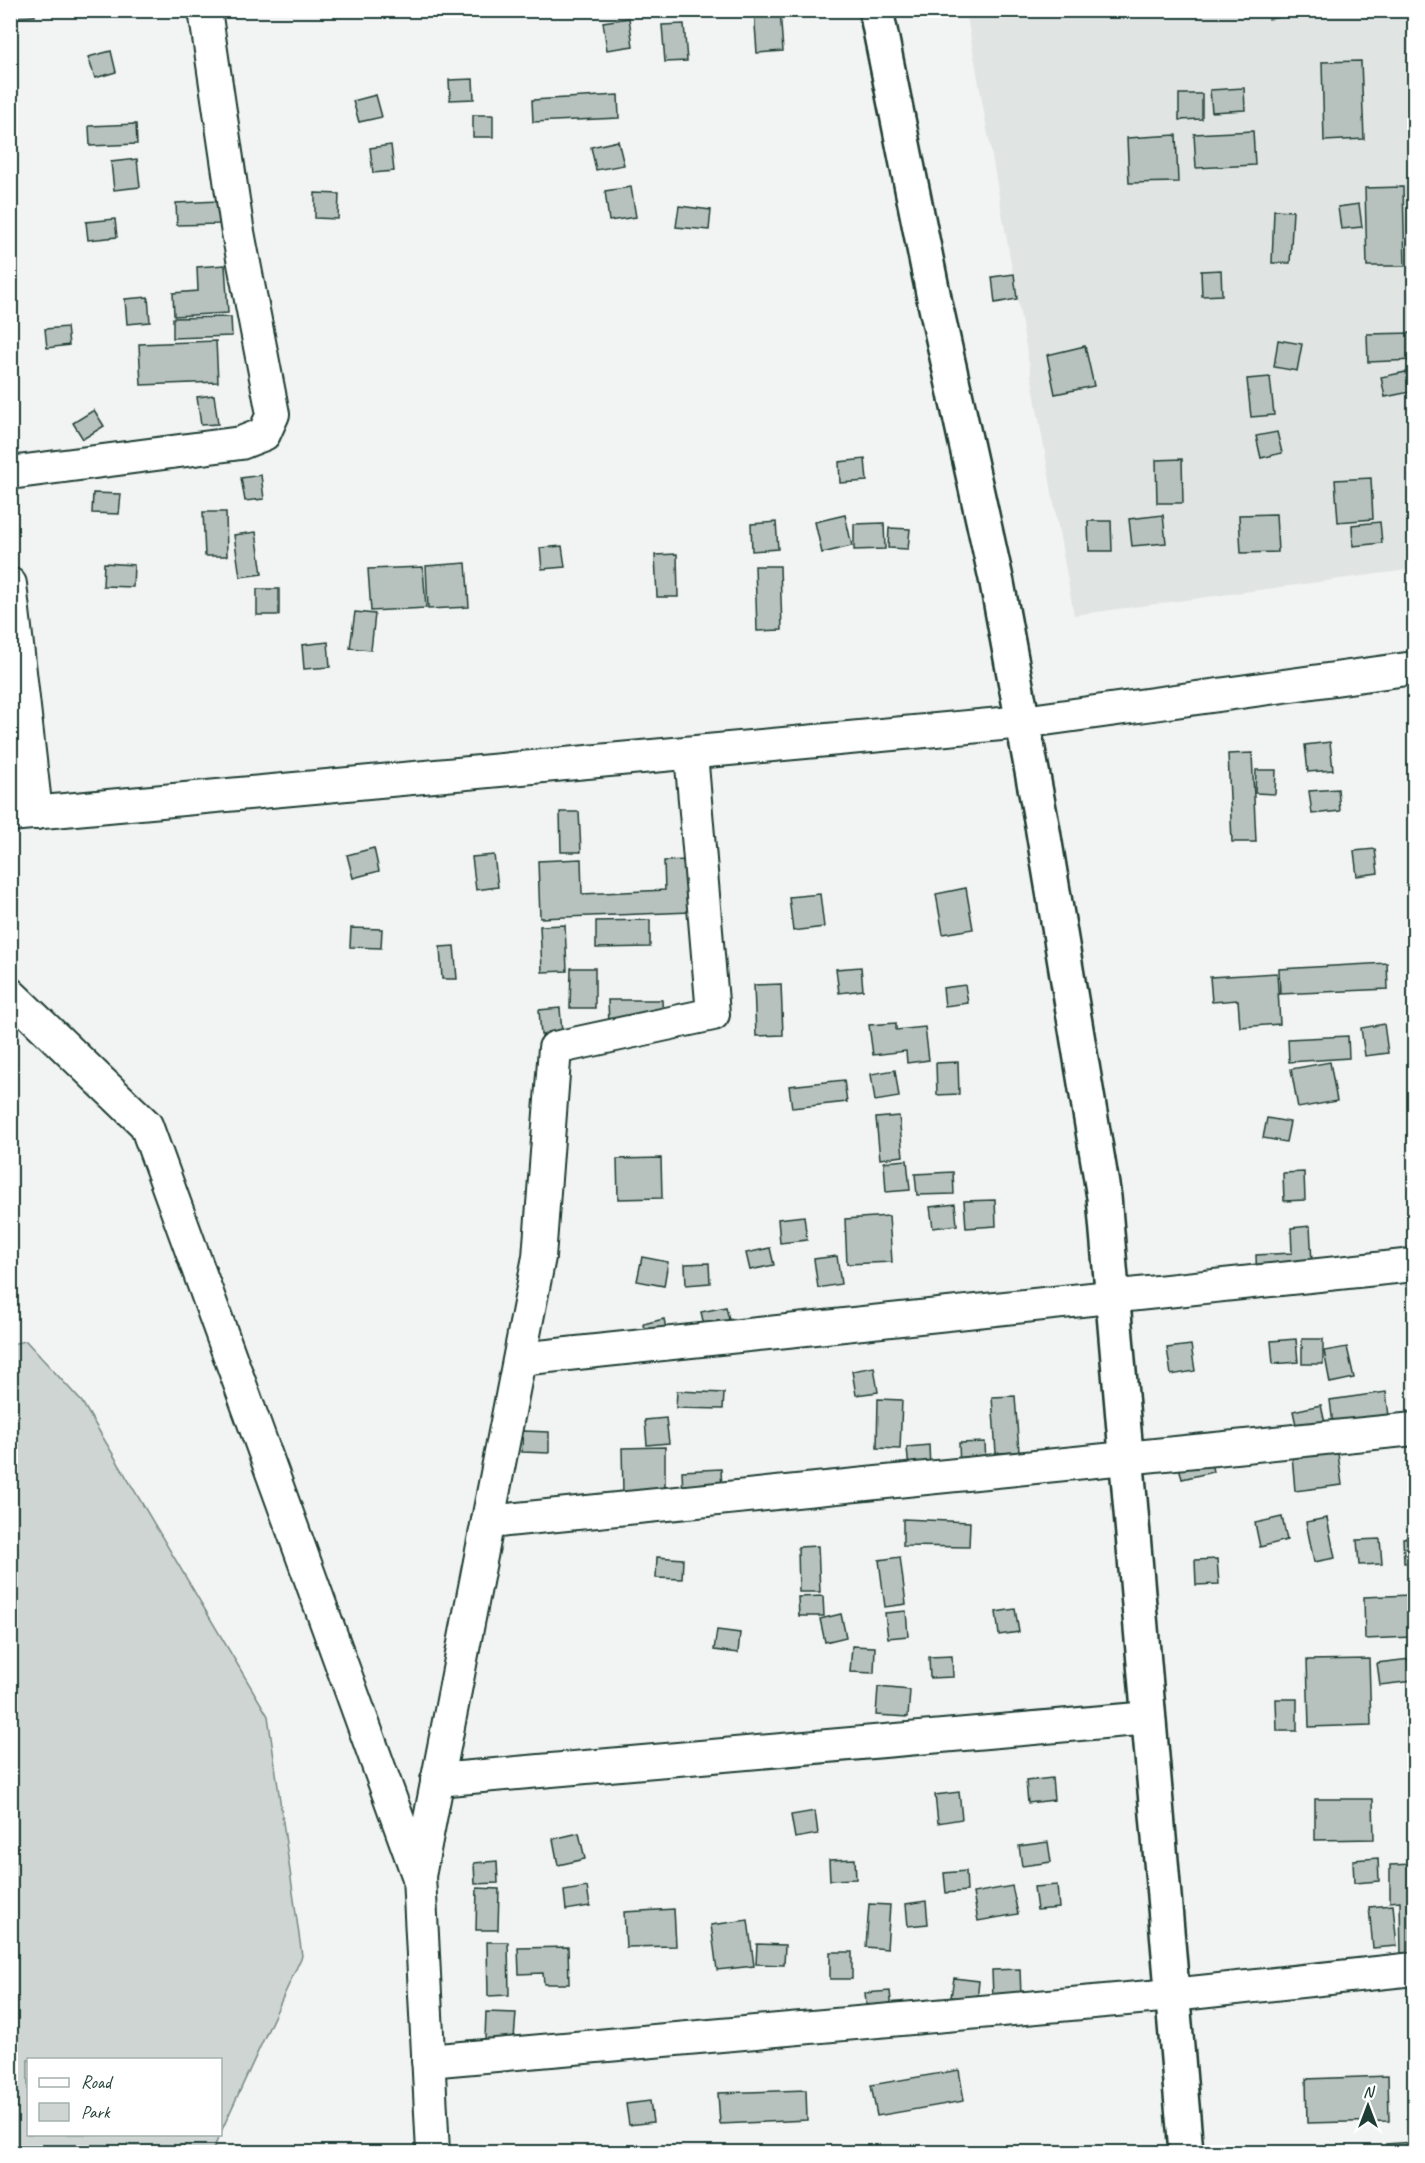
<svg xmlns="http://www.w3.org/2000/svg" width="1425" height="2163" viewBox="0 0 1425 2163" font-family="Caveat,sans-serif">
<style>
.built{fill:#e0e4e3}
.green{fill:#ced5d3;stroke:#768984;stroke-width:1.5}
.building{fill:#b7c1bd;stroke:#1f3d34;stroke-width:1.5}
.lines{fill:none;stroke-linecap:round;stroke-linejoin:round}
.minor-casing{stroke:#1f3d34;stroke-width:36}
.tertiary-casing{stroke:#1f3d34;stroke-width:38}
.minor{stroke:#fff;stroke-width:32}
.tertiary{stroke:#fff;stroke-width:33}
</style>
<rect width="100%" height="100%" fill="#f2f3f3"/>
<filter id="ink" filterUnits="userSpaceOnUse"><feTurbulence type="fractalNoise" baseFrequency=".0167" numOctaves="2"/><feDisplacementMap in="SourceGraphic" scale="12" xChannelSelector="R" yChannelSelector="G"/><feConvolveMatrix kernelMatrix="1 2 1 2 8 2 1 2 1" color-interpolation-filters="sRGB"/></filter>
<g filter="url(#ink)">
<path class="built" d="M966 11H1414V569L1074 615Z"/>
<path class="green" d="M26 1341 82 1402 268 1716 302 1956 220 2134V2060H28V2134H220L212 2152H11L10 1344Z"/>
<g class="building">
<path d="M10 10H35V16L10 18Z"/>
<path d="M754 10H780L783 51 757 53Z"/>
<path d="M1268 10H1309V13L1269 19Z"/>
<path d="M629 18 633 46 607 50 603 22Z"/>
<path d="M684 24 687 61 665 62 662 25Z"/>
<path d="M111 51 116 72 95 78 88 57Z"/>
<path d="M1361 61 1364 139 1324 141 1322 62Z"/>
<path d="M473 79 474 99 450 100 449 80Z"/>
<path d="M1244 88 1245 110 1212 112 1210 90Z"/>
<path d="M1179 94H1202V119L1179 120Z"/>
<path d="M376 95 382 117 359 122 353 101Z"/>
<path d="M618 95 619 118 533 122 532 100Z"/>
<rect x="473" y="115" width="20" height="22"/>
<path d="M136 124 137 144 90 146 89 126Z"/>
<path d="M1253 131 1255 165 1196 168 1194 134Z"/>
<path d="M1176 135 1178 182 1129 183 1127 138Z"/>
<path d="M618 141 624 165 596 170 591 147Z"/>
<path d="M391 145 394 171 373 173 370 148Z"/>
<path d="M137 159 140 187 114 190 111 162Z"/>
<path d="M631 187 636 217 609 221 605 191Z"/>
<path d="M1403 187 1405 266H1367L1365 188Z"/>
<path d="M315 193 339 194 338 219 315 218Z"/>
<path d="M219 201 220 224 177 225 176 203Z"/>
<path d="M1359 204 1362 227 1341 229 1338 207Z"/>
<path d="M679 206 711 210 709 230 676 227Z"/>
<path d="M1274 210 1293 211 1290 263H1272Z"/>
<path d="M115 219 117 237 88 240 86 222Z"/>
<path d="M225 265 228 313 174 316 173 293 198 291 197 267Z"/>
<path d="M1221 270 1222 295 1202 296 1201 271Z"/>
<path d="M1014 274 1017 299 995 303 992 277Z"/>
<path d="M148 297 150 322 127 324 125 299Z"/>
<path d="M231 317 232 336 173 338V318Z"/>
<path d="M67 327 69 345 47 348 45 329Z"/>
<path d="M1414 333V360L1368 362 1367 334Z"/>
<path d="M1278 340 1302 344 1297 371 1274 367Z"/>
<path d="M216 341 218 382 141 385 139 344Z"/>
<path d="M1085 346 1094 386 1055 394 1047 355Z"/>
<path d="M1406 372 1410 392 1385 397 1381 377Z"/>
<path d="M1270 377 1274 415 1251 417 1247 379Z"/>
<path d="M214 395 218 424 201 425 197 397Z"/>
<path d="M94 410 104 426 83 439 73 423Z"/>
<path d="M1277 432 1282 453 1261 458 1256 436Z"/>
<path d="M865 459 867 481 840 483 839 462Z"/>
<path d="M1182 459 1183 503H1157L1156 460Z"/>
<path d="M261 475 264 499 245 501 241 478Z"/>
<path d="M1371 478 1373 519 1338 522 1335 480Z"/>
<path d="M93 493 121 494 119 514 92 513Z"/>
<path d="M1414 504V535H1413L1408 505Z"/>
<path d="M203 512H226L227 556H205Z"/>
<path d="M1276 514 1278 552 1241 553 1239 515Z"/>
<path d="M845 515 852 546 822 553 815 522Z"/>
<path d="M1163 515 1166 543 1132 546 1129 519Z"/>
<path d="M1088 521H1111L1112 551H1089Z"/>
<path d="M776 522 778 549 752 551 751 524Z"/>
<path d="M1380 522 1382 543 1353 546 1352 525Z"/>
<path d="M884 523 885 549 854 550V524Z"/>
<path d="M889 528 910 529 908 549 888 548Z"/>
<path d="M256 532 262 574 240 577 234 535Z"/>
<path d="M562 546 565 567 542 569 540 548Z"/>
<path d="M677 554 678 597H657L655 555Z"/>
<path d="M104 563 134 565 133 587 103 586Z"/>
<path d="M466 563 469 607 428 609 426 566Z"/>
<path d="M755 566H780L782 630 757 631Z"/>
<path d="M423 567 426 608 371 611 368 569Z"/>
<rect x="257" y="589" width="22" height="26"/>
<path d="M355 612 375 614 371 650 350 648Z"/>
<path d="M328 642 330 667 304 669 302 645Z"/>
<path d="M1330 742 1333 770 1308 772 1305 745Z"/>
<path d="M1252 753 1256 842H1232L1228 754Z"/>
<path d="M1256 770H1276L1275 794 1255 793Z"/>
<path d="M1338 789 1340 811 1312 814 1309 791Z"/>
<path d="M560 812H579L581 852H561Z"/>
<path d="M374 848 379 871 353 878 347 855Z"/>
<path d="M1375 849 1378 873 1357 876 1354 851Z"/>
<path d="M494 855 498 887 476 890 472 857Z"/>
<path d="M581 859 582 894 665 890 664 861 688 860 691 912 540 918 538 861Z"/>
<path d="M966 888 973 929 943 934 936 894Z"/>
<path d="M820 894 824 927 793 931 789 897Z"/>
<path d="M650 920V947L596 948V921Z"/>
<path d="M565 925 567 971 542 972 540 926Z"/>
<path d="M351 928 382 929 381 948 350 947Z"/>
<path d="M454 946 457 979H442L440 947Z"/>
<path d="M1387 963 1388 989 1280 994 1279 969Z"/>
<path d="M861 967 863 990 839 993 836 969Z"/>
<path d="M571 968H595V1008H570Z"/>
<path d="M1277 973 1280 1024 1240 1027 1238 1000 1212 1002 1210 977Z"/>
<path d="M781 984 783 1035 756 1036 754 985Z"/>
<path d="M965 985 968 1003 945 1006 943 988Z"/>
<path d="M608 1000H662L663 1024 609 1025Z"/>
<path d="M560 1008 562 1033 541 1035 539 1010Z"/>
<path d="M896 1023V1030L925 1027 929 1060 907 1063 906 1051 873 1055 869 1025Z"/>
<path d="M1384 1024 1388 1053 1365 1056 1361 1028Z"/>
<path d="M1348 1036 1349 1058 1289 1062 1288 1039Z"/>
<path d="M958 1062 959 1094 937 1095 936 1063Z"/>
<path d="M1330 1062 1337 1101 1298 1108 1291 1069Z"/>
<path d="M895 1070 899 1097 875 1101 871 1074Z"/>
<path d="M844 1080 847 1102 792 1108 789 1086Z"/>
<path d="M899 1116 903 1156 880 1159 876 1118Z"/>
<path d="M1267 1118 1290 1122 1286 1142 1263 1138Z"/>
<path d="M661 1158 662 1198 618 1199 617 1159Z"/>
<path d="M907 1160 910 1190 886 1192 884 1162Z"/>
<path d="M953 1172 954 1194 917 1195 915 1174Z"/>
<path d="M1304 1172 1305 1200 1284 1201 1283 1173Z"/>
<path d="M995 1200 996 1226 966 1228 964 1201Z"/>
<path d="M955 1204 957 1225 933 1228 930 1207Z"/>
<path d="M804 1216 807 1240 780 1243 778 1219Z"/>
<path d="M889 1216 892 1262 847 1264 845 1219Z"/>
<path d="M1310 1226 1313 1281 1257 1284 1256 1255 1292 1253 1291 1228Z"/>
<path d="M770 1248 774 1265 750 1270 746 1253Z"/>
<path d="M837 1256 841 1284 818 1288 814 1259Z"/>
<path d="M642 1257 668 1262 664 1286 637 1281Z"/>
<path d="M709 1263 710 1283 686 1285 685 1264Z"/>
<path d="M726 1307 732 1332 707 1338 701 1312Z"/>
<path d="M664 1319 670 1347 648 1352 643 1324Z"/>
<path d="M1296 1339 1298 1362 1273 1364 1271 1341Z"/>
<rect x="1302" y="1339" width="21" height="25"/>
<path d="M1191 1345 1195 1371 1171 1375 1167 1348Z"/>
<path d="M1347 1347 1354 1378 1330 1383 1324 1351Z"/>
<path d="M874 1367 878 1392 856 1395 852 1371Z"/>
<path d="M677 1391 724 1393 723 1409 676 1408Z"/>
<path d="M1386 1392 1389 1416 1333 1425 1330 1400Z"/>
<path d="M1015 1396 1019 1452 996 1453 992 1397Z"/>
<path d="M878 1399 902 1400 900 1449 877 1448Z"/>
<path d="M1321 1405 1326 1428 1298 1434 1293 1411Z"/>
<path d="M666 1418 669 1443 647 1445 645 1420Z"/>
<path d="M523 1431 549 1432V1453L522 1452Z"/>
<path d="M1336 1438 1342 1485 1295 1491 1291 1443Z"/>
<path d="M985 1442 986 1467 960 1468 959 1443Z"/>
<path d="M929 1445 930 1470 909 1471 907 1447Z"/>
<path d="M665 1447V1492L623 1493 622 1448Z"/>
<path d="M1208 1447 1213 1472 1182 1479 1176 1454Z"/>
<path d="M721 1469 722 1492 683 1494 682 1471Z"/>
<path d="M1282 1517 1287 1540 1260 1547 1255 1523Z"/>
<path d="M1327 1518 1335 1558 1314 1562 1306 1522Z"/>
<path d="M903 1519 970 1522 969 1547 903 1546Z"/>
<path d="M1414 1537V1562L1404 1563 1403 1538Z"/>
<path d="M1380 1539 1382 1564 1359 1565 1357 1540Z"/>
<path d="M818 1546 820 1592H799L798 1547Z"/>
<path d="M657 1557 683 1559 682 1579 656 1578Z"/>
<path d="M900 1557 906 1604 885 1607 879 1560Z"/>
<path d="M1217 1559 1219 1584 1196 1585 1195 1560Z"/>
<path d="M1410 1595 1412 1637 1365 1639 1364 1597Z"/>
<path d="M823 1596 824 1616H799L798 1597Z"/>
<path d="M1015 1609 1019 1632 999 1635 996 1612Z"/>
<path d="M906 1611 908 1636 888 1638 885 1613Z"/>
<path d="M841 1614 846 1637 825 1642 820 1619Z"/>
<path d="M717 1630 740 1633 738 1653 714 1650Z"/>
<path d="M852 1646 875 1647 874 1673 850 1672Z"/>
<path d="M952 1656 953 1677 930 1678 929 1657Z"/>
<path d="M1369 1659 1371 1725 1309 1727 1307 1660Z"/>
<path d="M1410 1659 1413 1681 1380 1685 1377 1663Z"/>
<path d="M878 1687 910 1690 908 1717 876 1715Z"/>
<path d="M1276 1699H1297V1731H1277Z"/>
<path d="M1414 1721V1747H1411L1405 1723Z"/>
<path d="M1052 1778 1054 1800 1028 1803 1026 1781Z"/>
<path d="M959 1792 962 1819 938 1823 935 1795Z"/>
<path d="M1315 1799H1373L1374 1839 1315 1840Z"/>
<path d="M815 1811 818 1834 795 1838 791 1815Z"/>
<path d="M579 1833 585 1859 558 1865 553 1839Z"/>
<path d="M1048 1842 1051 1862 1022 1866 1019 1846Z"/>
<path d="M1378 1858 1379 1881 1354 1883 1353 1860Z"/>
<path d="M855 1859 856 1879 830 1880 829 1860Z"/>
<path d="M497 1861 498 1883 475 1884 474 1863Z"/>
<path d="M1414 1864V1953L1401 1954 1400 1901 1390 1902V1865Z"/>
<path d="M966 1871 967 1891 946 1893 944 1873Z"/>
<path d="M1057 1885 1059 1908 1037 1910 1034 1887Z"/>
<path d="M1012 1886 1018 1914 978 1921 973 1893Z"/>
<path d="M587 1887 590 1906 566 1910 564 1891Z"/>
<path d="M477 1888 499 1889 498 1930H476Z"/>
<path d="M926 1901 928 1924 908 1926 906 1904Z"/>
<path d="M869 1904 890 1905 887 1949 866 1947Z"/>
<path d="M1393 1905 1397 1946 1373 1948 1369 1907Z"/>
<path d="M674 1909 676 1946 626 1947 624 1912Z"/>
<path d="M748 1920 754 1966 717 1970 711 1925Z"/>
<path d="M487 1942H508L509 1995 488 1996Z"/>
<path d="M757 1944 785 1945 784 1965 756 1964Z"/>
<path d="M568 1947 569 1984H544L543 1973 519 1974 518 1948Z"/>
<rect x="830" y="1952" width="22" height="27"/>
<path d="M1020 1969 1021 1997 993 1998 992 1970Z"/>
<path d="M954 1978 979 1981 977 2001 951 1997Z"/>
<path d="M890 1991 892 2011 867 2013 865 1993Z"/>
<path d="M486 2012 516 2013 514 2039H485Z"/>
<path d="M959 2070 964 2101 877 2116 871 2085Z"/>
<path d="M1388 2076 1389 2121 1307 2123 1306 2079Z"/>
<path d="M806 2090 807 2120 720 2124 718 2093Z"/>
<path d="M650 2101 653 2122 629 2125 626 2104Z"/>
<path d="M1413 2142 1414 2152H1387L1386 2144Z"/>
</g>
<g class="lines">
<g class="minor-casing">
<g id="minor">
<path d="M10 473 241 443 264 434 273 414 237 227 205 10"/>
<path d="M10 584 36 813"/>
<path d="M10 815 1023 722 1414 668"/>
<path d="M10 994 146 1125 418 1875"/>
<path d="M520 1359 1414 1265"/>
<path d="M488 1522 1414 1429"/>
<path d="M437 1780 1149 1718"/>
<path d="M428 2061 1172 1995 1414 1969"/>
<path d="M433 2152 419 1876 539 1257 555 1048 713 1014 691 753"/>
</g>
</g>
<g class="tertiary-casing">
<path id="tertiary" d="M876 10 935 303 997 583 1042 825 1104 1197 1186 2152"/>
</g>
<use href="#minor" class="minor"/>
<use href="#tertiary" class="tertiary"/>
</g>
</g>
<rect width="1425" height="2163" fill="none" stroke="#fff" stroke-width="36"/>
<rect x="18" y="18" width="1389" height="2127" fill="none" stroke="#1f3d34" stroke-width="2" filter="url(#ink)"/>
<rect x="27" y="2058" width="195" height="78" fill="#ffffff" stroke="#a5b1ae" stroke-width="1.5"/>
<rect x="39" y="2078" width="30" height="9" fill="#ffffff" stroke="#a5b1ae" stroke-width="1.5"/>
<text x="81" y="2088" font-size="18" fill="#1f3d34">Road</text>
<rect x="39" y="2103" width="30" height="18" fill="#ced5d3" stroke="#a5b1ae" stroke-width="1.5"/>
<text x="81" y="2118" font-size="18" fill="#1f3d34">Park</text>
<g transform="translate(1368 2106)" stroke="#ffffff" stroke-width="4.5" paint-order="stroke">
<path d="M0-4.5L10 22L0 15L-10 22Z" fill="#1f3d34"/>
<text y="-9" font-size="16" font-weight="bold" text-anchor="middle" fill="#1f3d34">N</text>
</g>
</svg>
